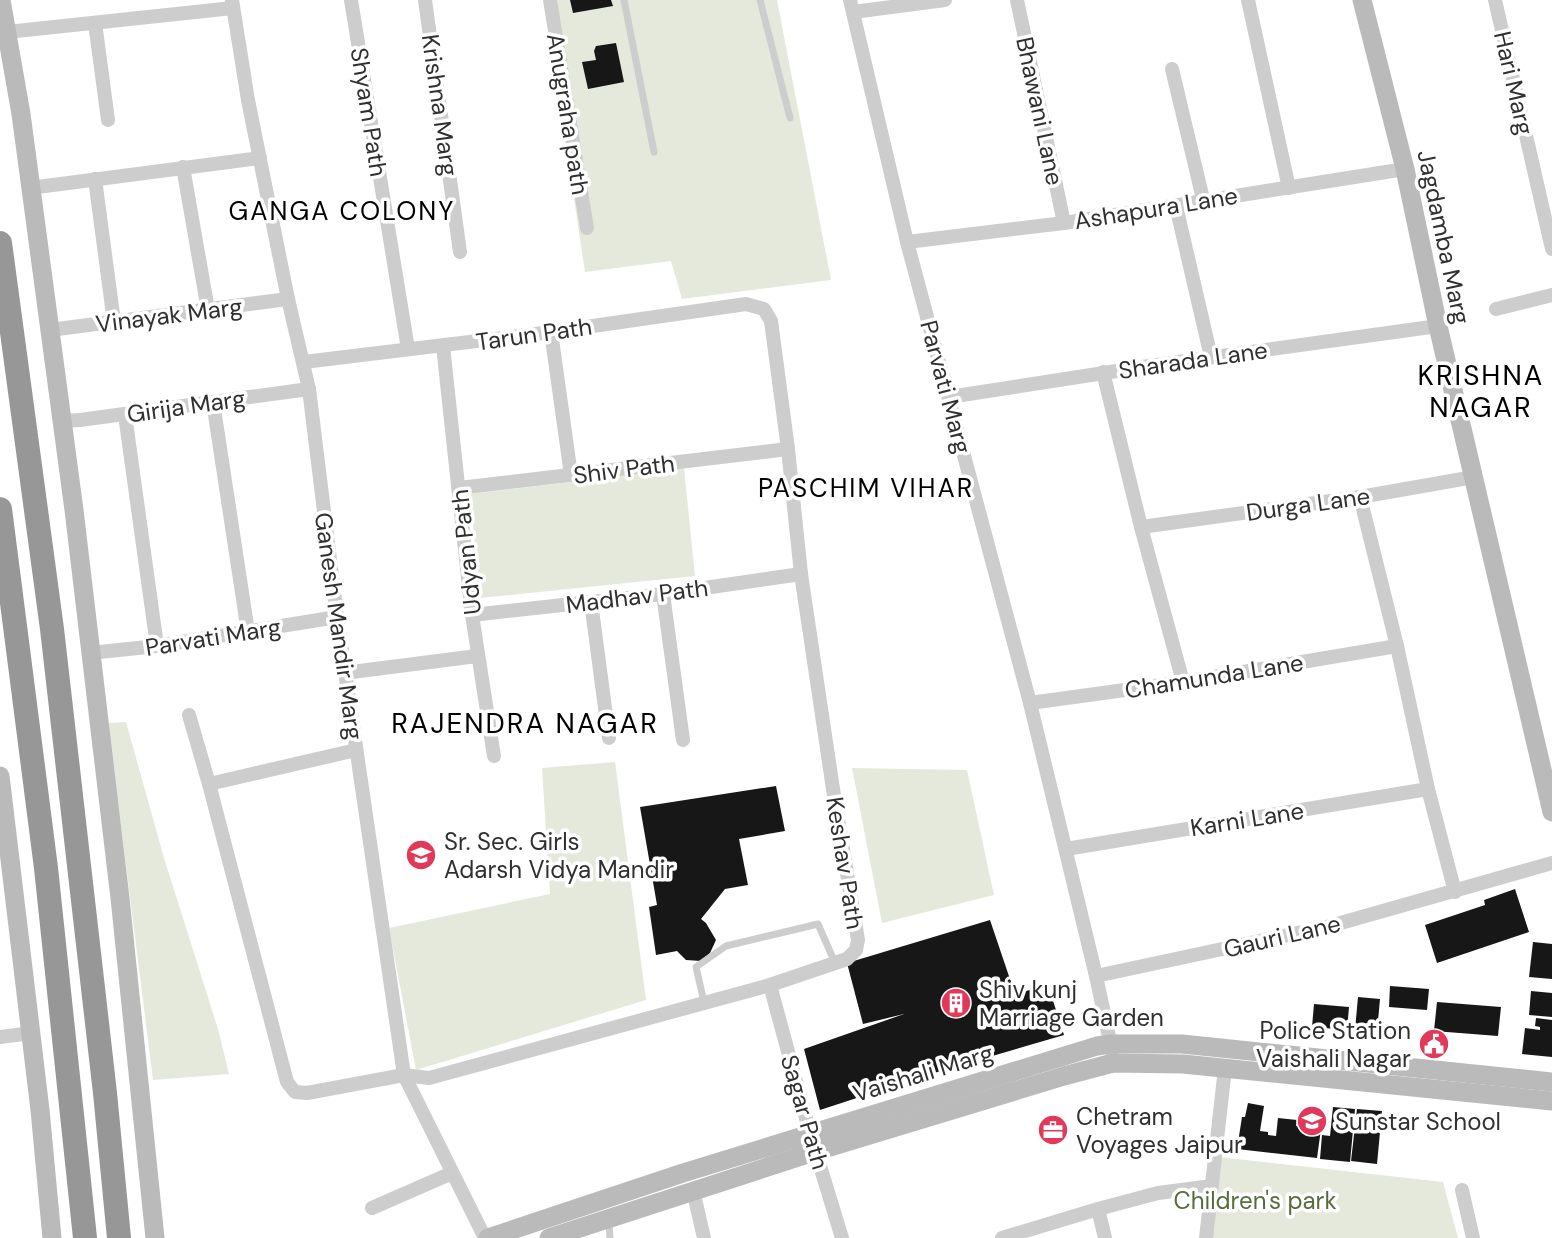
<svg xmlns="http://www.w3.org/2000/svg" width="1552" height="1238" viewBox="0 0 1552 1238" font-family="'DM Sans',sans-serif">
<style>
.green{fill:#e5e9dc}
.building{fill:#171717}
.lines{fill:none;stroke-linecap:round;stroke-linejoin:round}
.lane{stroke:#cdcdcd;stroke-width:7}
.street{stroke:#cdcdcd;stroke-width:14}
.secondary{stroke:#bababa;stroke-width:19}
.highway{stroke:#979797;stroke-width:24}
.labels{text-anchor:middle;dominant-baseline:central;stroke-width:7;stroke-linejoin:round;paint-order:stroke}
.street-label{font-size:24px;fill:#303030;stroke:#fff}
.poi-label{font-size:24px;fill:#303030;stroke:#fff;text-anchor:start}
.park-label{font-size:24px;fill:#586b3e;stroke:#fff}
.neighbourhood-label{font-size:26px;letter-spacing:2px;fill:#000;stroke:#fff}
.quarter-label{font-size:28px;letter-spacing:2px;fill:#000;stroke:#fff}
</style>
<rect width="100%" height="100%" fill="#fff"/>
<g class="green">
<path d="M544 0H777L831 280 682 299 671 261 585 272Z"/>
<path d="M684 468 695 576 480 598 470 494Z"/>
<path d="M126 722 164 858 218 1029 229 1074 153 1080 108 723Z"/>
<path d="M615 762 646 1000 416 1070 389 928 550 894 542 768Z"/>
<path d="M852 768 967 770 994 895 882 923Z"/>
<path d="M1219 1157 1443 1182 1458 1238H1210Z"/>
</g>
<g class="building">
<path d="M570 0H611L613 6 573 13Z"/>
<path d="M616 43 624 82 588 89 582 62 596 60 594 51 596 46Z"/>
<path d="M776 786 785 831 739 839 748 885 725 889 701 919 706 923 716 940 710 953 701 961 686 960 677 951 656 955 649 907 657 905 640 807Z"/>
<path d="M1515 889 1529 932 1437 963 1425 925 1485 905 1484 900Z"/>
<path d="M990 920 1015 994 1048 985 1064 1035 924 1076 820 1110 804 1049 904 1014 863 1024 847 963Z"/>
<path d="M1533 942 1552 944V979L1529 977Z"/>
<path d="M1390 986 1429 989 1427 1010 1389 1007Z"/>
<path d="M1531 991 1552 993V1017L1529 1015Z"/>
<path d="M1358 997 1380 999 1377 1032 1355 1030Z"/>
<path d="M1437 1002 1501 1007 1498 1036 1434 1031Z"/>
<path d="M1314 1004 1349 1007 1347 1030 1312 1027Z"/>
<path d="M1536 1018 1552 1020V1057L1522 1054 1525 1028 1540 1030V1027L1535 1026Z"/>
<path d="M1248 1103 1264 1106 1260 1131 1268 1132V1135L1276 1136 1278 1118 1297 1120 1296 1126 1321 1129 1317 1158 1237 1149 1242 1117H1245Z"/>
<path d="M1333 1107 1355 1109 1350 1162 1320 1159 1322 1135 1330 1136Z"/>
<path d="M1357 1109 1382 1111 1377 1164 1351 1161Z"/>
</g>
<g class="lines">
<g class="lane">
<path d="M624 0 654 152"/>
<path d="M760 0 790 118"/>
<path d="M704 1002 696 967 726 946 818 924 835 963"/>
<path d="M609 1222 610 1238"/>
</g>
<g class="street">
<path d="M232 0 248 100 288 299 309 389 337 617 404 1075 485 1238"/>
<path d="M351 0 408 349"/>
<path d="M425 0 460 252"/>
<path d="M550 0 587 228"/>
<path d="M850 0 907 242 1030 703 1096 976"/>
<path d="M1017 0 1064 223"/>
<path d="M1248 0 1289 188"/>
<path d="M1495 0 1552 249"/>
<path d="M853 12 945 0"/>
<path d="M95 23 108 120"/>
<path d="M7 32 233 8"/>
<path d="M1172 69 1203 199"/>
<path d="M183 167 208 310"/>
<path d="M95 179 114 322"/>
<path d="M30 188 260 158"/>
<path d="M1176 206 1211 357"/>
<path d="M907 242 1064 223 1405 169"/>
<path d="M1496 309 1552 295"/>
<path d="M50 330 288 299"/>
<path d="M551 332 571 475"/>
<path d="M443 346 472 615 494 756"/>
<path d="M1103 372 1141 527 1183 682"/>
<path d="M949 397 1149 366 1438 326"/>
<path d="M213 402 248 632"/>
<path d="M125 415 157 646"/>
<path d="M63 421 80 420 309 389"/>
<path d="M459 488 788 449"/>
<path d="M1360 497 1397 646 1428 789 1455 892"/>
<path d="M1141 527 1360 497 1474 477"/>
<path d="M663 594 683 740"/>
<path d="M591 602 609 738"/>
<path d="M472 615 663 594 801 574"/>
<path d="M90 653 157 646 337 617"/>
<path d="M344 673 477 656"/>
<path d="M1030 703 1183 682 1397 646"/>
<path d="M189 715 209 784 287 1082 295 1092 307 1093 404 1075 429 1078 770 985 847 959 856 950 858 940 833 789 801 574 788 449 771 321 764 309 746 304 551 332 304 362"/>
<path d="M209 784 356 750"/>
<path d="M1066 849 1428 789"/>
<path d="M770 985 810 1133 842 1238"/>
<path d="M0 1037 31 1033"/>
<path d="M1112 1051 1096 976 1330 926 1552 863"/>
<path d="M693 1190 704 1238"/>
<path d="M1462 1190 1473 1238"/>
<path d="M372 1208 452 1173"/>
<path d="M1098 1209 1105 1238"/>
<path d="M1002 1238 1098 1209 1158 1193 1212 1186"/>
<path d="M1206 1238 1225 1068"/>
</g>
<g class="secondary">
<path d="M1 0 21 114 74 510 120 898 155 1238"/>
<path d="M1362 0 1405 169 1438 326 1552 812"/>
<path d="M0 776 40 1110 52 1238"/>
<path d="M488 1238 683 1173 1097 1046 1111 1044H1182L1552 1082"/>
<path d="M549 1238 817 1151 1064 1076 1113 1063 1183 1064 1552 1101"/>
</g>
<g class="highway">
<path d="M0 243 52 629 105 1093 119 1238"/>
<path d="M0 509 46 868 85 1238"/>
</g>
</g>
<defs>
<g id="school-disc" transform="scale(1.575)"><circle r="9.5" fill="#e03959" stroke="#fff"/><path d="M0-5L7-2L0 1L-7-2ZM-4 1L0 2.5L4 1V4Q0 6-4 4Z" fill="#fff"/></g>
<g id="building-disc" transform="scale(1.575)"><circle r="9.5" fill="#e03959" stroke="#fff"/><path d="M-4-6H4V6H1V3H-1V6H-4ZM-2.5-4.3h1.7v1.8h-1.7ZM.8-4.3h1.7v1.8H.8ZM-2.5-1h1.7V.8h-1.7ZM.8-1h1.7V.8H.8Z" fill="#fff"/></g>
<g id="civic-disc" transform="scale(1.575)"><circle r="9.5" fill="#e03959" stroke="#fff"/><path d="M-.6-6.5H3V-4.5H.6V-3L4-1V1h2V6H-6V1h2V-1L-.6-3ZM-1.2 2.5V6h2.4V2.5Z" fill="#fff"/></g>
<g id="office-disc" transform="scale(1.575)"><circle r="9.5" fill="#e03959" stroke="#fff"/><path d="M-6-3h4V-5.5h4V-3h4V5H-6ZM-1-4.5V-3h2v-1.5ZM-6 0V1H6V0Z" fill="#fff"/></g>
</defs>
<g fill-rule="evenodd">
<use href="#school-disc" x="421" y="855"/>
<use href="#building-disc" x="956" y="1003"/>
<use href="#civic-disc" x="1434" y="1044"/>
<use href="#school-disc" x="1312" y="1121"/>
<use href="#office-disc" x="1053" y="1130"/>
</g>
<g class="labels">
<g class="street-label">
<text transform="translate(1514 83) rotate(77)">Hari Marg</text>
<text transform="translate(440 105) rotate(82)">Krishna Marg</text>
<text transform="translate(1040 111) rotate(78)">Bhawani Lane</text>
<text transform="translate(369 112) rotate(81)">Shyam Path</text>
<text transform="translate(568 114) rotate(81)">Anugraha path</text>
<text transform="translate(1156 208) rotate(-9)">Ashapura Lane</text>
<text transform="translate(1444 237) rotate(78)">Jagdamba Marg</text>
<text transform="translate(169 315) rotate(-7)">Vinayak Marg</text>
<text transform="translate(534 334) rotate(-8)">Tarun Path</text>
<text transform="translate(1193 360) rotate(-8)">Sharada Lane</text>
<text transform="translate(946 387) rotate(75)">Parvati Marg</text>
<text transform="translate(186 406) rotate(-8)">Girija Marg</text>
<text transform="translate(624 469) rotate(-7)">Shiv Path</text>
<text transform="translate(1308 504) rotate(-8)">Durga Lane</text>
<text transform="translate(466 552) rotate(-96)">Udyan Path</text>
<text transform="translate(637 596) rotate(-7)">Madhav Path</text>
<text transform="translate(339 626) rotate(82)">Ganesh Mandir Marg</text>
<text transform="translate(213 637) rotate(-9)">Parvati Marg</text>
<text transform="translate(1214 676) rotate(-9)">Chamunda Lane</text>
<text transform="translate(1247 819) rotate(-9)">Karni Lane</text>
<text transform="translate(845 863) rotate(81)">Keshav Path</text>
<text transform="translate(1282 936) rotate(-13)">Gauri Lane</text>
<text transform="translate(923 1073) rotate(-17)">Vaishali Marg</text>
<text transform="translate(805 1112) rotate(74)">Sagar Path</text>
</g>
<g class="poi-label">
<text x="444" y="841">Sr. Sec. Girls<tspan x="444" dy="28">Adarsh Vidya Mandir</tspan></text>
<text x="979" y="989">Shiv kunj<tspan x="979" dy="28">Marriage Garden</tspan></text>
<text x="1411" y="1030" text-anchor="end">Police Station<tspan x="1411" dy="28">Vaishali Nagar</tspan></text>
<text x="1076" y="1116">Chetram<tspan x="1076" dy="28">Voyages Jaipur</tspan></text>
<text x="1335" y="1121">Sunstar School</text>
</g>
<g class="park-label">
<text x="1255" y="1200">Children's park</text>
</g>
<g class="neighbourhood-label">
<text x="342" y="211">GANGA COLONY</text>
<text x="866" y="488">PASCHIM VIHAR</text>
</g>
<g class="quarter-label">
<text x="1481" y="375">KRISHNA<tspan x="1481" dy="32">NAGAR</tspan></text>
<text x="525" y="723">RAJENDRA NAGAR</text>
</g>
</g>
</svg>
